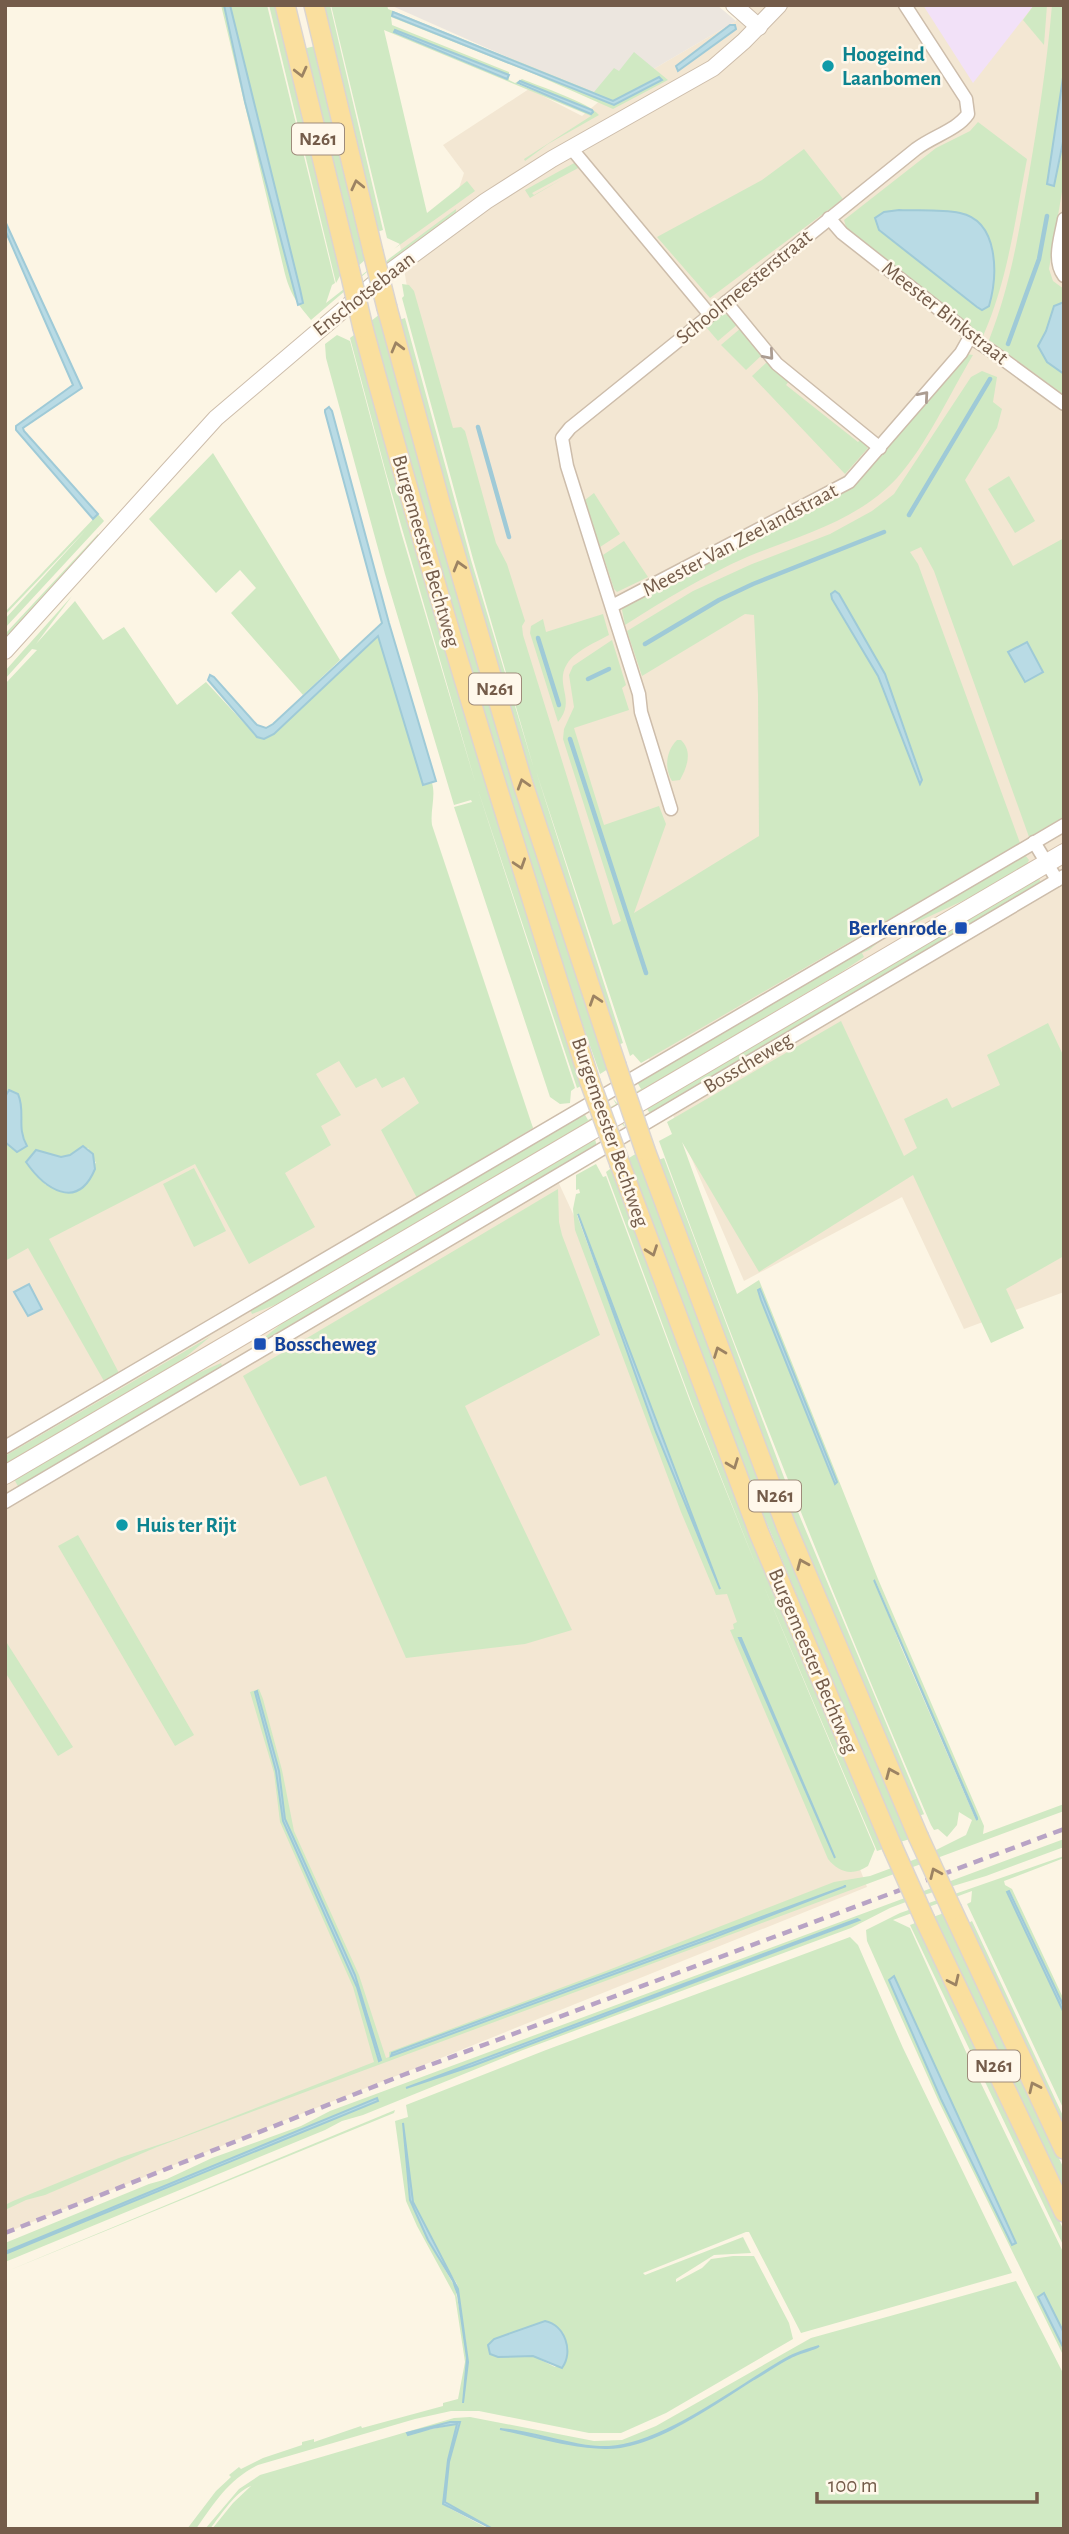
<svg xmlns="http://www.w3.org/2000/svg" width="1069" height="2534" viewBox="0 0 1069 2534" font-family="'Alegreya Sans',sans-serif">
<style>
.residential{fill:#f3e7d3}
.industrial{fill:#ece6df}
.education{fill:#f2e1f8}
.green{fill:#d0e9c3;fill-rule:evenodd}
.water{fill:#b9dbe5;stroke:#9fcad7;stroke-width:2}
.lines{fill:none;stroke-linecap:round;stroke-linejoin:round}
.stream{stroke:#9fcad7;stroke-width:4.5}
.minor-casing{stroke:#cdbdab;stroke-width:15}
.tertiary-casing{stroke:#cdbdab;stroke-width:18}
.secondary-casing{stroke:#d2bfab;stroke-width:20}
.primary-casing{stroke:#dbd5d0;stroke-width:22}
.minor{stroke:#fff;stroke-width:12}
.tertiary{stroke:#fff;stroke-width:16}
.secondary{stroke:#fff;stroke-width:18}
.primary{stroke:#fadf9e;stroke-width:19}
.rail{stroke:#b8a3c5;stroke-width:4.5;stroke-dasharray:10 7;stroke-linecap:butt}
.primary-bridge-casing{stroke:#dbd5d0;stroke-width:22;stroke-linecap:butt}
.primary-bridge{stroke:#fadf9e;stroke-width:19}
.oneway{stroke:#9c8363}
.oneway2{stroke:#ac9d92}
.culture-dot{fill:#0f9aa8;stroke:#fff8eb;stroke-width:2.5}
.transit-dot{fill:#1a4fb4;stroke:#fff8eb;stroke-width:2.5}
.labels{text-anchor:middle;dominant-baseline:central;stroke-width:5;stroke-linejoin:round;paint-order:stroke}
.shield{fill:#fff8eb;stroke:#9e8b7a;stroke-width:2}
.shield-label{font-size:19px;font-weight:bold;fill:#745c4a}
.culture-label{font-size:21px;font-weight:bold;fill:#0d838f;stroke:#fff8eb;text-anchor:start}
.street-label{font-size:21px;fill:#745c4a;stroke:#fff8eb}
.transit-label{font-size:21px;font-weight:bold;fill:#164399;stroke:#fff8eb;text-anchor:end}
</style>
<rect width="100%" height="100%" fill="#fcf5e4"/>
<g class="residential">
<path d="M743 5H1064V1292L964 1329 902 1197 744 1281 643 1045 408 293 399 239 455 200 464 173 443 145 529 89 582 116 602 99 736 21Z"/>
<path d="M466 983 772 1643 867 1887 5 2233V1247Z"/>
</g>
<path class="industrial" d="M390 5H717L736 21 602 99Z"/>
<path class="education" d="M923 5H1034L973 83Z"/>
<g class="green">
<path d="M221 5H224L245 102 298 305 303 303 300 289 230 5H267L335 283 332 285 326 303 381 260 311 320C298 304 291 296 285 274Z"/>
<path d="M269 5H277L341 274 336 283Z"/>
<path d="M322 5H330L383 230 377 232Z"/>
<path d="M331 5H387L388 9 594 92 614 68 619 71 634 52 668 80 613 109 534 74 391 17 392 25 509 72V80L515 83 522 79C539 86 590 103 599 115L548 144 525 161 524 159 591 116 384 30 427 213 467 181 475 191 394 249 400 244 387 238ZM394 12 613 101 657 83 614 105 392 16ZM396 30 508 75V76L506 79 395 33ZM520 81 592 110 591 114 518 84Z"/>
<path d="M1034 5H1047L1044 45 1023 20Z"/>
<path d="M1052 5H1064V180L1049 269 1053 281 1064 289V395L989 340C1010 286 1018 237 1028 180 1038 122 1047 64 1052 5Z"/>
<path d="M315 46 366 259 357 267 303 49Z"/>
<path d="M978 122 1027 159C1015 219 1008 280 983 336L846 227 844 220 936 148 970 131Z"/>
<path d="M804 149 843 199 710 298 657 237 762 180Z"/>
<path d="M576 162 580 167 532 193 534 195 564 178 530 198 525 190Z"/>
<path d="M456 209V215L316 325H313L390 258Z"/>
<path d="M402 284 409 285 414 291 453 428 461 427 465 431 496 543 507 564 525 621 522 626 523 635 613 925 621 921 563 739 564 729 574 707 569 675 573 666 612 640 626 685 622 688 629 710 574 728 604 825 659 806 666 824 634 913 759 836 758 695 754 615 745 614 642 676 627 631 693 591 752 564 830 534 872 511 894 494 971 377 982 371 997 377 993 402 1002 409 997 428 965 480 1013 566 1064 538V817L1029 837 934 571 921 547 910 552 918 564 1020 843 641 1063 633 1054 630 1056 536 771 623 1043 618 1045 515 725V718L510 714 465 561 399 320 405 318 471 560 534 769 473 559 402 298 404 296Z"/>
<path d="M380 314 472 647 536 852 608 1069 600 1074C512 828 442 574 371 321Z"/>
<path d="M722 314 730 315 738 324 718 341 706 327Z"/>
<path d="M741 328 763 354 746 370 721 345Z"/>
<path d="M337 335 350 341 401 532 476 785 386 473 350 338 354 335 357 339 460 700 582 1080 581 1086 577 1088 477 787 575 1088 571 1091 570 1103 560 1104 550 1097 456 813 454 807 472 802 471 800 454 805 385 574 326 358 325 344Z"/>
<path d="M966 354 973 355C950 393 926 446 897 478 856 522 800 535 747 557 704 576 664 600 625 625L622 610 625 604 853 485Z"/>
<path d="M768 361 789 381 786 385 858 442 862 438 868 448 845 474 752 376Z"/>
<path d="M213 453 340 660 303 695 231 613 256 588 240 570 216 593 149 519Z"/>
<path d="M1009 476 1035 521 1015 533 988 489Z"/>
<path d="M594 493 620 534 600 547 585 500Z"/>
<path d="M98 514 104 521 5 628V619L86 530 5 615V612Z"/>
<path d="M98 534V539L5 642V634Z"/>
<path d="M624 541 648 577 617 592 614 589 603 555Z"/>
<path d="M72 596 36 644 75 601 103 640 124 627 177 705 206 682 257 737 274 734 378 635 423 785 432 783C436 796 430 811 432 825L533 1128 417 1198 381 1130 419 1103 404 1077 382 1088 376 1078 356 1088 339 1061 316 1074 341 1115 321 1126 331 1145 285 1173 315 1227 249 1264 195 1164 49 1239 119 1373 104 1381 28 1248 5 1261V1142L17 1152C21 1137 29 1094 9 1090L5 1097V684L37 650 32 649 5 679V671ZM88 1148 96 1163 46 1185 26 1162 36 1151C46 1152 56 1159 66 1156 75 1154 76 1150 88 1148Z"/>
<path d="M603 614 609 635C596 642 575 651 567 664 554 685 577 700 558 722L530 633 531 626 543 619 546 632Z"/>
<path d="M677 740H681C693 752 687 767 680 780L672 781C664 768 666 751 677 740Z"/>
<path d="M1025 855 1029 860 1027 864 973 896 911 925 909 922Z"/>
<path d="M1039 878 1041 883 651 1115 647 1109 623 1123 626 1128 622 1124 595 1139 597 1147 264 1347 260 1341 290 1317Z"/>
<path d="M890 933 869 950 862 953 864 957 840 973 287 1300 252 1314 249 1307 584 1113 588 1120 616 1104 613 1099 617 1103 619 1102 641 1089 637 1082Z"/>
<path d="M841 1021 904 1156 917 1148 904 1119 947 1098 952 1108 1000 1085 987 1055 1048 1023 1064 1057V1256L1006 1289 1024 1328 991 1343 913 1175 759 1272 682 1142 737 1294 759 1280 878 1579 984 1826 983 1834 1064 1804V1811L157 2147 45 2195 26 2200 5 2210V2205L13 2201 119 2158 176 2139 374 2062 353 1987 280 1822 274 1773 250 1692 259 1689 263 1699 282 1770 294 1831 359 1975 386 2058 389 2057V2052L606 1971 834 1882 870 1876 924 1856 966 1835 972 1820 959 1812 957 1825 947 1837 938 1829 934 1830 931 1825C834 1599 743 1372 659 1141L672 1134 667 1122ZM760 1289V1290L837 1482 834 1483 761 1300ZM875 1580 977 1818 976 1820 901 1647ZM256 1691 279 1771 285 1819 355 1975 368 2014 378 2060 357 1987 283 1821 276 1771ZM814 1899 392 2056 391 2054Z"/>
<path d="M637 1153 733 1412 910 1839 900 1842 757 1500 634 1175 629 1158Z"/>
<path d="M664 1158 788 1488 929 1826 924 1814 919 1816 799 1532 714 1314V1305L710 1301 658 1160Z"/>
<path d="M596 1164 603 1177 606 1176 691 1404 757 1568 692 1404 606 1172 610 1169 614 1172 883 1845V1849L877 1851 757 1570 875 1849 868 1866C853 1876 839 1873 828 1859L730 1630 734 1629 733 1624 737 1622 727 1594 716 1595 681 1512 575 1230 573 1209 576 1194 580 1193 579 1189 576 1190V1175ZM577 1215H578L720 1589 656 1432ZM740 1637 835 1858 739 1639Z"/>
<path d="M194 1168 226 1231 194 1247 163 1184Z"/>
<path d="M558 1189 559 1222 562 1235 600 1335 465 1406 572 1630 525 1644 406 1658 326 1476 300 1486 243 1376Z"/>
<path d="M211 1336 176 1365 6 1465 5 1456Z"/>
<path d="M221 1363 224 1370 19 1488 14 1479 187 1378Z"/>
<path d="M78 1535 194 1735 175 1746 58 1546Z"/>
<path d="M5 1640 73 1747 58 1756 5 1672Z"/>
<path d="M1064 1839V1847L986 1876 927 1894 890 1908 851 1928 523 2050 363 2115 342 2121 325 2130 5 2262V2254L378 2101 377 2098 357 2106 5 2252V2243L149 2184 167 2179 212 2158 301 2126 330 2111ZM857 1919 859 1920 845 1926 472 2066 406 2088Z"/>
<path d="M1064 1856V1858L1004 1881 1005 1885 1012 1889 1064 2000V2007L1010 1891 1007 1892 1064 2013V2110L967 1904 971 1902 972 1891 893 1920 910 1928 971 2063 1064 2254V2333L1044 2294 1038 2297 1064 2349V2357L939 2102 867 1941 866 1930 900 1913ZM894 1977 1016 2243 1012 2245 941 2099 889 1980Z"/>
<path d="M944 1913 1064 2169V2194L933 1917Z"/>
<path d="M972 1921 1064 2118V2130L967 1924Z"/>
<path d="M918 1922 1064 2231V2247L910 1925Z"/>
<path d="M850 1937 858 1945 903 2048 1012 2273 801 2333 749 2232H746L643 2273 645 2275 743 2237 751 2253 714 2255 676 2279V2282L702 2268 711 2259 733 2256H754L789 2323 793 2339 666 2413 621 2433H589L479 2411H451L415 2419 258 2465C229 2479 214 2503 196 2529H187L216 2491 231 2477 229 2475 239 2467 241 2469 263 2458 302 2445V2442L314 2439V2442L361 2426 362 2428 443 2406V2403L458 2399 465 2362 455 2296 417 2226 406 2201 395 2121 408 2117 406 2105 546 2050ZM403 2123 413 2202 435 2248 457 2284 467 2350 455 2287 428 2240 410 2200ZM563 2332 566 2356 555 2367 533 2356 507 2357Z"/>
<path d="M395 2110 394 2113 5 2272Z"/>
<path d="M1016 2281 1064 2375V2529H493L445 2502 449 2462 460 2423 454 2422 407 2434 457 2424 448 2460 443 2503 449 2508 489 2529H212L233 2503 251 2486C235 2492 221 2515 210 2529H205L239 2489 260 2475 454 2418 470 2417 594 2441 622 2440 656 2426 811 2338Z"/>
</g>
<g class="water">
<path d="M224 5H230L300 289 303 303 298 305 245 102Z"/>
<path d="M393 12 613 101 659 77 662 80 614 105 392 16Z"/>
<path d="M730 25H735L736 29 678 71 676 66Z"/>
<path d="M395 30 509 75 507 79 394 32Z"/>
<path d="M1064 71V137L1054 186 1047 184Z"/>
<path d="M520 81 592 110 593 112 591 114 518 83Z"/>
<path d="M899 210C918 211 940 209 960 213 999 221 998 275 989 306L982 310 977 307 879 230 875 218 884 212Z"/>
<path d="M5 221 82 388 23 428 24 431 98 514 93 519 16 430V426L73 385 5 230Z"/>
<path d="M1064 302V374L1047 362 1038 346 1046 331 1054 306Z"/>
<path d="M329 407 332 411 389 623 436 781 423 785 378 636 274 734 264 739 257 737 208 680 210 675 214 677 257 725 266 728 273 724 382 623 325 412V410Z"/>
<path d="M835 591 839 594 885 674 922 780 920 784 878 676 832 599 831 594Z"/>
<path d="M1027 642 1043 672 1025 682 1008 652Z"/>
<path d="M9 1090 18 1094C26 1112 16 1127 27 1146L17 1152 5 1142V1097Z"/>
<path d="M83 1146 93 1154 95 1169C77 1212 44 1188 26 1162L36 1150 61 1157 70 1155Z"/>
<path d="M578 1214 720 1589 656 1432Z"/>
<path d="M29 1284 42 1309 28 1316 14 1292Z"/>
<path d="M760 1289 837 1482 835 1484 761 1300 758 1290Z"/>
<path d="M874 1580 977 1818V1820Z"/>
<path d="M739 1638H741L835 1858Z"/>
<path d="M257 1691 279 1771 285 1819 355 1975 381 2060 379 2061 357 1987 283 1821 276 1771 255 1692Z"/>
<path d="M846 1886 712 1938 391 2056 392 2053Z"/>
<path d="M1009 1891 1064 2007V2013L1007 1892Z"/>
<path d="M857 1919 859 1920 472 2066 406 2088Z"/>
<path d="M894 1976 1016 2243 1012 2245 941 2099 889 1980Z"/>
<path d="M377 2098 378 2101 5 2254V2252Z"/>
<path d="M403 2123 413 2202 458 2289 468 2362 463 2403 467 2358 458 2295 453 2281 428 2240 410 2200Z"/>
<path d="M1044 2293 1064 2333V2349L1038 2297Z"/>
<path d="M545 2321C565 2325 574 2352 562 2368L533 2356 498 2357 490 2354 488 2345 494 2339Z"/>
<path d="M819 2346C814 2350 800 2352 791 2357 778 2363 767 2372 754 2379 714 2404 653 2449 605 2448 569 2447 535 2436 500 2429 535 2431 572 2448 609 2447 665 2444 740 2384 789 2357 798 2352 809 2349 819 2346Z"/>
<path d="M450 2422H460L449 2462 445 2502 493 2529 443 2504 448 2460 457 2424 432 2428 408 2435 407 2433Z"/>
</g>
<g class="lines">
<g class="stream">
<path d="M1008 344 1039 259 1047 216"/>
<path d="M478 427 509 537"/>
<path d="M909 515 990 379"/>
<path d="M538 638 559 705"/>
<path d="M645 644 719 600 753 584 884 532"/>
<path d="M588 679 609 669"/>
<path d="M570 739 646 973"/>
</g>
<g class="minor-casing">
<g id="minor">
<path d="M571 148 710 315"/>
<path d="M829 218 842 233 964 329 970 337 993 352 1064 404"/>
<path d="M1064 219C1061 237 1052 260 1064 276"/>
<path d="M726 302 777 364 880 448"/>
<path d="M612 606 849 482 961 353 970 337"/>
<path d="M671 809 641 712 639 694 567 466 562 438 570 428 916 149C933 136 957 130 968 114L966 99 905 5"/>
<path d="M1034 842 1057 880"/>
<path d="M5 1447 1064 825"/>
<path d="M5 1502 1064 876"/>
</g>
</g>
<g class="tertiary-casing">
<g id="tertiary">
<path d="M734 5 759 27"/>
<path d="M5 651 216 418 376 282 486 201 552 159 713 68 744 41 779 5"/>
</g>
</g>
<g class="secondary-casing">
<path id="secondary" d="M5 1475 1064 853"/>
</g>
<g class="primary-casing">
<g id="primary">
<path d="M285 5 350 272"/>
<path d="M314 5 373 252"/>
<path d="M387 308 441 506 523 784 616 1065"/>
<path d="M363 328C432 582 510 832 590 1082"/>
<path d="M645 1150 786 1526 918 1836"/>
<path d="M620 1164 759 1533 892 1846"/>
<path d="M952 1910 1064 2149"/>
<path d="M925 1920 1064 2212"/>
</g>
</g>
<use href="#minor" class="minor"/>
<use href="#tertiary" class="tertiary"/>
<use href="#secondary" class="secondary"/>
<use href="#primary" class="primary"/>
<path class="rail" d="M5 2233 403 2075 1064 1829"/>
<g class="primary-bridge-casing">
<g id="primary-bridge">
<path d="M373 252 387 308"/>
<path d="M350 272 363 328"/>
<path d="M616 1065 645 1150"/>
<path d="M590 1082 620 1164"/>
<path d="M918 1836 952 1910"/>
<path d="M892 1846 925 1920"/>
</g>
</g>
<use href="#primary-bridge" class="primary-bridge"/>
</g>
<defs><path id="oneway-chevron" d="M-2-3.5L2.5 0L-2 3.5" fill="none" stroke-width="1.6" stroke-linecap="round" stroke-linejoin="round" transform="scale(1.75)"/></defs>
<g class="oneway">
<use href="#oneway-chevron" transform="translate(301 72) rotate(76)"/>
<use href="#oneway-chevron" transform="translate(357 185) rotate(-103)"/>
<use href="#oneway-chevron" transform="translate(397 347) rotate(-105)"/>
<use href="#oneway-chevron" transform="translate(459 566) rotate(-106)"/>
<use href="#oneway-chevron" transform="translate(523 784) rotate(-107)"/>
<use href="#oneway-chevron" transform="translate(520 864) rotate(72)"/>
<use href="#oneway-chevron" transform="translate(595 1000) rotate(-108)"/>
<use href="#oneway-chevron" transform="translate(652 1251) rotate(70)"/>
<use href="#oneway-chevron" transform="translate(719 1352) rotate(-111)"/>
<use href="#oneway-chevron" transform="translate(733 1464) rotate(69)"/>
<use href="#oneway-chevron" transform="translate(802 1564) rotate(-113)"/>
<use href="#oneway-chevron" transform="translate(891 1773) rotate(-113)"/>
<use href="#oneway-chevron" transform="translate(935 1873) rotate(-114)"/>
<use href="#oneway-chevron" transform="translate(954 1981) rotate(65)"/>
<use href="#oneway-chevron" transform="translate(1034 2087) rotate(-115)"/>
</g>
<g class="oneway2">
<use href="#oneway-chevron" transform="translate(769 355) rotate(49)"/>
<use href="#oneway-chevron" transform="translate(924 396) rotate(-49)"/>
</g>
<g class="culture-dot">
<circle cx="828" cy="66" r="7"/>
<circle cx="122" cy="1525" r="7"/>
</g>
<g class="transit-dot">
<rect x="954" y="921" width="14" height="14" rx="3.5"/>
<rect x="253" y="1337" width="14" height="14" rx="3.5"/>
</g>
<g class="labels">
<g class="shield">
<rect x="292" y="123.5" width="52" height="31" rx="5"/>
<rect x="469" y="673.5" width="52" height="31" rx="5"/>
<rect x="749" y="1480.5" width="52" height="31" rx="5"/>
<rect x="968" y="2050.5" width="52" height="31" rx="5"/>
</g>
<g class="shield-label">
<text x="318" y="139">N261</text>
<text x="495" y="689">N261</text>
<text x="775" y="1496">N261</text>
<text x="994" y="2066">N261</text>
</g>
<g class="culture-label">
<text x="842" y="54">Hoogeind<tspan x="842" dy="24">Laanbomen</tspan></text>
<text x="136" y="1525">Huis ter Rijt</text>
</g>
<g class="street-label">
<text transform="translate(744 287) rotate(-39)">Schoolmeesterstraat</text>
<text transform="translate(364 294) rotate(-38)">Enschotsebaan</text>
<text transform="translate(945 313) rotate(38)">Meester Binkstraat</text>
<text transform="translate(740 540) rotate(-28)">Meester Van Zeelandstraat</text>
<text transform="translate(426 551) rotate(74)">Burgemeester Bechtweg</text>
<text transform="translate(748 1063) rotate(-31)">Bosscheweg</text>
<text transform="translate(610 1132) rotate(71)">Burgemeester Bechtweg</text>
<text transform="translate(813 1661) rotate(67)">Burgemeester Bechtweg</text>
</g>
<g class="transit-label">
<text x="947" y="928">Berkenrode</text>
<text x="274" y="1344" text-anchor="start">Bosscheweg</text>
</g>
</g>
<rect width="1069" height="2534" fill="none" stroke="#745c4a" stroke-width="14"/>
<path d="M817 2492v10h220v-10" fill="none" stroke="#745c4a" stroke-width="3.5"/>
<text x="828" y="2492" font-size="21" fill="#745c4a" stroke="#fff8eb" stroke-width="5" paint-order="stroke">100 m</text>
</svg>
